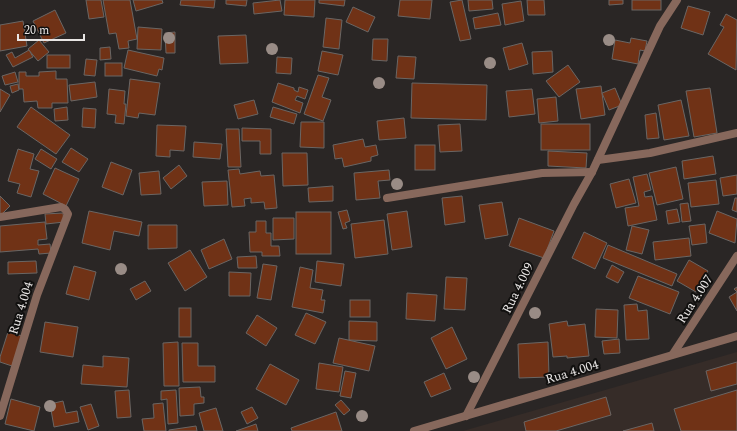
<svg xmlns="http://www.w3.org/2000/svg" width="737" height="431" viewBox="0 0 737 431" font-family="Spectral,serif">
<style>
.built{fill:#362c28}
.building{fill:#703216;stroke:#6a6664}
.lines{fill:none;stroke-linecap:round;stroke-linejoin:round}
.street{stroke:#87685c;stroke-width:8}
.tree{fill:#998c86}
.labels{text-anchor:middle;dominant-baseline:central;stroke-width:4;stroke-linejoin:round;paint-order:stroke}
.street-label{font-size:13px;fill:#e8e5e4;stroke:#11100f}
</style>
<rect width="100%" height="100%" fill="#2a2625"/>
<path class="built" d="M737 352V431H463Z"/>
<g class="building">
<path d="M86 0H101L104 17 89 19Z"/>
<path d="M103 0H130L137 39 128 41 129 48 119 49 116 33 109 34Z"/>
<path d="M133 0H162L163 3 136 11Z"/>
<path d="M181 0H215L214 8 180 5Z"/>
<path d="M226 0H247L246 6 226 4Z"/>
<path d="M280 0 282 11 254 14 253 3Z"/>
<path d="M285 0H315L314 17 284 15Z"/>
<path d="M319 0H345L344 6 319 3Z"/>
<path d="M400 0H432L430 19 398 16Z"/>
<path d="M462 0 471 39 460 41 450 2Z"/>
<path d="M468 0H492L493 9 469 11Z"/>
<path d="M527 0H544L545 15H528Z"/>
<path d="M609 0H623V4L609 5Z"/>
<rect x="632" y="0" width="29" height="10"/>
<path d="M521 1 524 21 505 25 502 4Z"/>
<path d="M688 6 710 12 703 35 681 28Z"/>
<path d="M353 7 375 17 368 32 346 22Z"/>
<path d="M55 10 66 33 44 43 33 21Z"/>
<path d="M498 13 501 25 475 29 473 18Z"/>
<path d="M726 14 737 20 736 70 708 54 724 27 720 25Z"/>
<path d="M326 18 342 20 339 49 323 47Z"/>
<path d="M23 21 27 46 0 51V25Z"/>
<path d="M138 27 162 29 161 50 137 49Z"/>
<path d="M175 32V53H166L165 33Z"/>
<path d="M246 35 248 63 220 64 218 36Z"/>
<path d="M631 38 647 41 645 51 640 50 638 64 612 59 615 40 630 43Z"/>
<path d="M373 39H388L387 61 372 60Z"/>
<path d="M39 40 49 52 38 61 28 49Z"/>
<path d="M522 43 528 64 509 70 503 48Z"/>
<path d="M110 47 111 59 100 60V48Z"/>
<path d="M29 50 33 57 13 67 6 55 12 52 15 58Z"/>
<path d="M128 50 164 58 162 70 159 69 157 76 124 68Z"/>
<path d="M322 51 343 55 338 75 318 71Z"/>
<path d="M552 51 553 72 533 74 532 52Z"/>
<rect x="47" y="55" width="23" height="13"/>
<path d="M398 56 416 57 414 79 396 78Z"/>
<path d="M277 57 292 58 291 74 276 73Z"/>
<path d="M86 59 97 60 95 76 84 75Z"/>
<rect x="105" y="63" width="17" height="13"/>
<path d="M568 65 580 82 559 97 546 81Z"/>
<path d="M56 71V79H67L68 103H52V108H38L37 101 24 102 23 89H19V72H26V76H39V72Z"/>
<path d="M15 72 18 82 5 85 2 76Z"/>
<path d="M318 75 329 78 322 97 331 100 323 121 304 114Z"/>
<path d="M130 79 160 83 155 115 139 113 138 118 126 116Z"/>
<path d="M95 82 97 97 71 101 69 85Z"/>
<path d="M278 83 294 88V90L298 92 299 87 308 90 305 99 297 96 295 100 303 103 300 113 272 102Z"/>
<path d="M412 83 487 85 486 120 411 118Z"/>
<path d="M18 84 19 90 12 93 10 86Z"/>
<path d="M601 86 605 115 581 119 576 89Z"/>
<path d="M615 88 622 105 609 110 602 93Z"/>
<path d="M710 88 717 133 694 137 686 91Z"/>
<path d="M0 89 10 95 0 112Z"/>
<path d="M109 89 125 91 124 104H126L124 124 115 123 116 115 107 114Z"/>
<path d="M532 89 535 114 509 117 506 91Z"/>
<path d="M556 97 558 121 539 123 537 99Z"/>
<path d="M254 100 258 114 238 119 234 105Z"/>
<path d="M681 100 689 136 664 140 658 105Z"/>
<path d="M31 107 70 135 56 154 17 127Z"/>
<path d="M67 107 68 120 55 121 54 109Z"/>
<path d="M273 107 297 114 294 124 270 117Z"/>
<path d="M83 108 96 109 95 128 82 127Z"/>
<path d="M656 113 659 138 647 139 645 115Z"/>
<path d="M404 118 406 138 379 140 377 121Z"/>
<path d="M301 122H324V148L300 147Z"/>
<path d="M460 124 462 151 440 152 438 125Z"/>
<rect x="541" y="124" width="49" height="26"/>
<path d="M157 125 186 126 184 151 170 150V157L156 156Z"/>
<path d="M242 128 271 129V154H260V141H242Z"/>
<path d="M226 129H239L241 167H228Z"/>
<path d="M363 139 365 147 376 145 378 155 371 157V161L344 167 342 158 335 159 333 145Z"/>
<path d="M194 142 222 144 220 159 193 157Z"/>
<rect x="415" y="145" width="20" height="25"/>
<path d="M71 148 88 159 79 172 62 162Z"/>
<path d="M18 149 34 154 30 169 39 171 31 197 17 193 20 184 8 181Z"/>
<path d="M41 149 57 159 51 169 35 159Z"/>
<path d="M548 151 587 153 586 168 548 166Z"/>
<path d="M282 153H307L308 185 283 186Z"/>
<path d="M713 156 716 174 684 179 682 161Z"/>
<path d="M111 162 132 170 123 195 102 187Z"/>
<path d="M179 165 187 176 171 189 163 178Z"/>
<path d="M676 167 683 199 657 205 649 173Z"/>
<path d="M55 168 79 179 66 206 43 194Z"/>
<path d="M239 169 240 174 260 171 261 176 274 175 277 208 265 209 264 202 251 203V198L244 199 245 206 232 207 228 170Z"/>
<path d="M389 170 390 180 378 181 380 198 356 200 354 173Z"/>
<path d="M159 171 161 194 141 195 139 173Z"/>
<path d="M647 174 651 190 644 192 645 197 652 196 657 220 628 226 625 208 639 206 633 177Z"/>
<path d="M737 175V194L723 196 720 178Z"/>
<path d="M629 179 636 203 616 208 610 184Z"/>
<path d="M716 180 719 204 691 207 688 183Z"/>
<path d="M227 181 228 205 204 206 202 182Z"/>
<path d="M333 186V201L309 202 308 188Z"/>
<path d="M0 196 10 206 0 216Z"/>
<path d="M462 196 465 222 445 225 442 198Z"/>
<path d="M735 198H737V212L732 210Z"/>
<path d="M502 202 508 235 485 239 479 205Z"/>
<path d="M688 203 691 221 682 222 680 204Z"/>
<path d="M677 209 680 222 668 224 666 211Z"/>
<path d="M347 210 350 221 345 223 347 228 343 229 338 212Z"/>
<path d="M89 211 142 222 139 236 114 231 110 250 82 243Z"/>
<path d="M407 211 412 247 392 250 387 214Z"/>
<path d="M717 211 737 219 735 243 709 233Z"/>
<rect x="296" y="212" width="35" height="42"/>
<path d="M63 213 64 222 46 224 45 214Z"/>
<path d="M273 218H294V239L273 240Z"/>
<path d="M519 218 554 231 544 258 509 246Z"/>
<path d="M384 220 388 254 355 258 351 224Z"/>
<path d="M256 221H266V233H271V246H279L280 256H262V252H250L249 232H256Z"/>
<path d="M45 222 47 239 38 240V245L50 244 51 253 39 254 38 249 0 252V226Z"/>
<path d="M705 224 707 243 692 245 689 226Z"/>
<path d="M148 225H177V248L148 249Z"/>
<path d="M632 226 649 230 642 254 626 250Z"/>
<path d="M584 232 607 243 595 269 572 258Z"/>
<path d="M689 238 691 256 655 260 653 242Z"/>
<path d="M224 239 232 259 209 269 201 250Z"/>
<path d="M608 245 677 274 672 286 603 258Z"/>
<path d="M190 250 207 277 185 291 168 263Z"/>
<path d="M256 256 257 268H238L237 257Z"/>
<path d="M689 260 708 271 696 292 677 281Z"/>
<path d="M36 261 37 273 8 274V262Z"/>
<path d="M317 261 344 264 341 286 315 282Z"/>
<path d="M263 264 277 266 271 300 257 298Z"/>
<path d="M612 265 624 272 618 283 606 277Z"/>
<path d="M74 266 96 272 89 300 66 294Z"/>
<path d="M300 267 313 270 310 288 323 290 321 300H325L323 313 292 307Z"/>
<path d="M229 272 251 273 250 296H229Z"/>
<path d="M638 276 679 292 670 314 629 298Z"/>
<path d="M446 277 467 278 465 310 444 309Z"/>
<path d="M145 281 151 291 136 300 130 289Z"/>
<path d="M737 287V311L729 297 737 292 734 289Z"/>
<path d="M407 293 437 295 435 321 406 319Z"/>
<rect x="350" y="300" width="20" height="17"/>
<path d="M637 304 638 311 647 310 649 339 626 340 624 305Z"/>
<rect x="179" y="308" width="12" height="29"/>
<path d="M596 309 618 310 617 338 595 337Z"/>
<path d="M306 313 326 322 315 344 295 335Z"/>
<path d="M257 315 277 328 266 346 246 333Z"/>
<path d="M349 321 377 322V341L349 340Z"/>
<path d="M567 321 568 326 585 324 589 356 567 358V356L553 357 549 324Z"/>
<path d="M45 322 78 327 73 357 40 352Z"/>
<path d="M452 327 467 359 446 369 431 338Z"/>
<path d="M8 332 22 336 12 366 0 362V357Z"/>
<path d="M339 338 375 346 369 371 333 363Z"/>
<path d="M619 339 620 353 604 354 602 341Z"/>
<path d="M178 342 179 386H164L163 343Z"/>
<path d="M548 342 549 377 519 378 518 344Z"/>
<path d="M182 343H198V366H215V382H183Z"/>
<path d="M103 356 129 358 127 387 81 384 83 365 103 367Z"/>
<path d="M737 362V384L711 391 706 371Z"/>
<path d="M319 363 343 367 339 392 316 389Z"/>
<path d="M270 364 299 380 286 405 256 389Z"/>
<path d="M345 371 356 373 351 398 340 396Z"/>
<path d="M444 373 451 389 431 397 424 382Z"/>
<path d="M200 387 201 397H204V403L194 404V415L180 416 179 388Z"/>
<path d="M129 390 131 417 117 418 115 391Z"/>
<path d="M176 390 178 423 168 424 167 399 161 400V391Z"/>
<path d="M737 390V431H681L674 409Z"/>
<path d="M606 397 611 415 556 431H526L524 422Z"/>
<path d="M11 399 40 407 34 431 5 424Z"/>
<path d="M341 400 350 410 344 415 335 405Z"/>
<path d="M63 401 66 413 77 411 79 422 54 427 50 404Z"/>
<path d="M163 403 166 431H144L142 419 154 418 153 404Z"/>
<path d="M91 404 99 426 88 430 80 407Z"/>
<path d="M252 407 258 418 247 424 241 412Z"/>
<path d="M216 408 223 431H204L199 413Z"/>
<path d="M336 412 342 431H292L291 428Z"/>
<path d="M652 423 654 431H623Z"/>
<path d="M256 424 258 431H236Z"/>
<path d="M196 426 197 431H169V430Z"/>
</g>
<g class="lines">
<g class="street">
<path d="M598 160 650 153 737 133"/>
<path d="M387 198 542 173 592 172"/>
<path d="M0 217 61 207 65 209 68 214 37 295 0 416"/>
<path d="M673 354 737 256"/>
<path d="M466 416 574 204 592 172 660 26 677 0"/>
<path d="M414 431 737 336"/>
</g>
</g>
<g class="tree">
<circle cx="169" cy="38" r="6"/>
<circle cx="609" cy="40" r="6"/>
<circle cx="272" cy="49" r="6"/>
<circle cx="490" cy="63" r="6"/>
<circle cx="379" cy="83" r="6"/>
<circle cx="397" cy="184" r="6"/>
<circle cx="121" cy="269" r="6"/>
<circle cx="535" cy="313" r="6"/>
<circle cx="474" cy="377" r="6"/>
<circle cx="50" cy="406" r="6"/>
<circle cx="362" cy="416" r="6"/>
</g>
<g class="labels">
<g class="street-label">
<text transform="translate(518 288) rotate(-64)">Rua 4.009</text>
<text transform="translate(695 299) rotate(-57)">Rua 4.007</text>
<text transform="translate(21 308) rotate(-73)">Rua 4.004</text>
<text transform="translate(572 372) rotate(-17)">Rua 4.004</text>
</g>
</g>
<path d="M18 34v6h66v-6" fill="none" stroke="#e8e5e4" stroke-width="2"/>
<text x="24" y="34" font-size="12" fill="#e8e5e4" stroke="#11100f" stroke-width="3" paint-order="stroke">20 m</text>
</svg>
